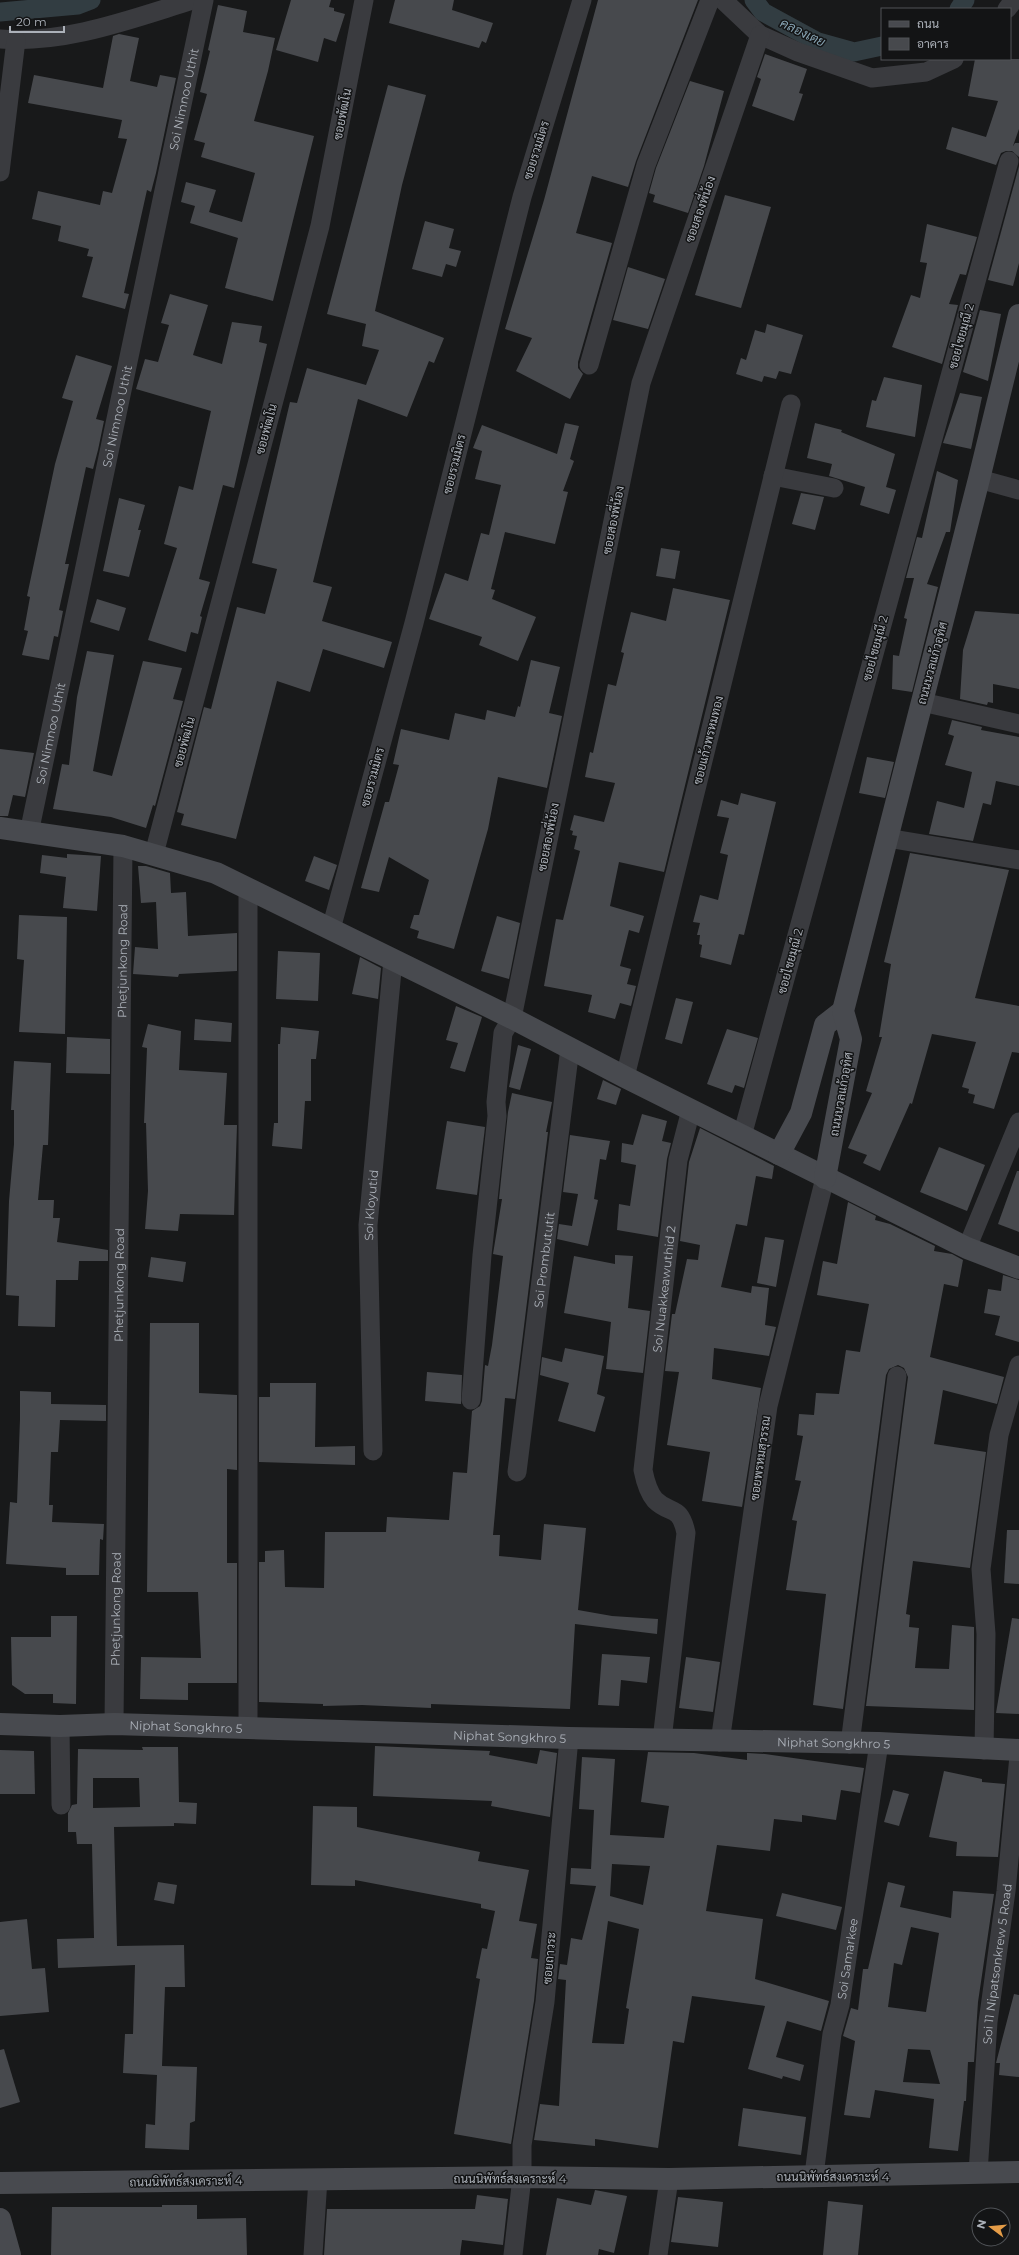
<svg xmlns="http://www.w3.org/2000/svg" width="1019" height="2255" viewBox="0 0 1019 2255" font-family="Montserrat,Sarabun,sans-serif">
<style>
.lines{fill:none;stroke-linecap:round;stroke-linejoin:round}
.canal{stroke:#323d42;stroke-width:19}
.building{fill:#47494d;fill-rule:evenodd}
.street{stroke:#3a3b3f;stroke-width:19}
.secondary{stroke:#484a4f;stroke-width:22}
.labels{text-anchor:middle;dominant-baseline:central;stroke-width:3;stroke-linejoin:round;paint-order:stroke}
.street-label{font-size:12px;fill:#acb1b9;stroke:#131415}
.water-label{font-size:13px;font-style:italic;fill:#86a2b1;stroke:#131415}
</style>
<rect width="100%" height="100%" fill="#18191a"/>
<g class="lines">
<g class="canal">
<path d="M754 0 763 12 818 42 854 52 882 46"/>
<path d="M959 9 965 0"/>
<path d="M0 12 78 5 91 0"/>
</g>
</g>
<g class="building">
<path d="M291 0H331L329 7 334 8V11L345 14 336 42 324 38 318 62 276 50Z"/>
<path d="M395 0H454L452 10 493 23 486 43 482 41 479 48 389 23Z"/>
<path d="M598 0H698L636 161 628 187 592 176 576 233 612 243 578 362V368L583 374 570 399 516 371 532 338 505 329 544 200Z"/>
<path d="M218 5 247 11 243 32 275 38 268 71 254 121 314 136 273 301 225 288 238 238 190 223 195 206 181 202 186 182 216 190 209 212 242 222 255 173 201 157 205 143 194 140 207 94 200 92 210 51 208 50Z"/>
<path d="M119 34 139 38 130 81 157 87 160 75 176 78 156 173 151 192 147 190 124 293 129 294 125 309 82 297 93 257 87 256 89 249 58 241 61 226 32 219 38 191 100 205 103 191 112 193 127 139 118 138 122 120 28 103 34 75 103 88 113 36Z"/>
<path d="M765 54 807 69 799 93 803 94 794 121 752 106 761 79 757 77Z"/>
<path d="M975 59H1019V129L1013 146 1015 143H1019V157L1012 151H1006L1001 153 996 165 946 149 952 127 986 137 998 101 968 96Z"/>
<path d="M690 81 724 91 704 166 688 213 653 202 655 195 649 193 656 168Z"/>
<path d="M388 85 426 95 402 185 375 311 444 338 434 363 429 361 407 417 358 399 313 582 332 587 322 621 392 642 384 668 323 649 310 692 277 681 236 839 181 825 184 814 177 812 204 707 211 709 237 607 265 614 277 569 252 563 290 402 297 403 307 368 366 385 379 350 362 346 366 324 327 314Z"/>
<path d="M1019 166V263L1013 286 988 280Z"/>
<path d="M725 195 771 207 741 308 695 295Z"/>
<path d="M425 221 454 229 449 248 461 251 456 267 446 264 442 277 412 269Z"/>
<path d="M927 224 977 237 966 275 960 274 949 304 958 305 942 364 892 347 911 295 920 298 927 263 920 262Z"/>
<path d="M628 267 665 279 648 329 613 320Z"/>
<path d="M170 294 208 305 193 355 222 364 232 322 262 326 259 342 267 344 234 488 223 485 199 579 210 582 200 616 202 617 198 634 191 632 186 652 148 640 177 548 164 544 179 486 193 490 211 411 136 389 145 359 158 362 169 325 161 323Z"/>
<path d="M980 310 1001 314 988 381 963 372Z"/>
<path d="M767 324 803 335 791 374 779 371 776 379 764 376 762 382 736 374 741 358 746 360 755 330 765 333Z"/>
<path d="M76 355 112 366 96 419 104 421 98 450 93 469 86 467 65 564H69L59 610 63 611 58 637 54 636 49 660 22 655 28 631 24 630 30 597 27 596 37 549 55 464 73 401 62 398Z"/>
<path d="M884 377 922 385 915 437 866 427 872 400 876 401Z"/>
<path d="M960 393 982 397 971 449 943 443Z"/>
<path d="M565 423 579 426 570 459 574 461 563 491 568 492 555 544 505 532 491 589 495 590 492 599 536 617 518 661 479 645 482 637 429 619 445 573 468 581 481 533 489 535 501 485 475 479 482 451 473 448 482 425 557 454Z"/>
<path d="M815 423 842 430 841 432 895 454 886 487 896 490 889 514 860 505 865 487 829 476 832 464 807 458Z"/>
<path d="M937 471 958 480 950 532H946L927 584 938 587 912 692 892 689 893 655 899 656 907 619 904 618 914 578H906L917 537 922 538Z"/>
<path d="M801 493 824 497 815 530 792 524Z"/>
<path d="M119 498 145 505 138 530H141L129 577 103 571Z"/>
<path d="M661 548 680 551 675 579 656 576Z"/>
<path d="M673 588 730 600 664 872 619 862 610 906 644 916 639 933 629 930 620 966 631 969 627 984 636 986 631 1006 620 1003 615 1019 588 1012 592 995 544 986 556 919 563 920 580 851 574 849 577 836 572 835 573 831 570 830 574 815 604 822 615 783 585 777 590 752 593 753 608 684 616 686 624 653 621 652 631 612 666 621Z"/>
<path d="M97 599 126 608 119 631 90 622Z"/>
<path d="M975 611 1019 614V689L993 684V703L988 702 987 705 960 699 963 650Z"/>
<path d="M87 651 114 655 93 771 112 776 143 661 182 668 173 699 183 701 155 806 153 805 146 828 111 817 53 809 62 764 69 765 77 697Z"/>
<path d="M531 660 560 667 549 713 562 716 547 788 498 777 488 829 454 949 417 938 419 931 410 928 414 915H419L429 880 389 857 379 892 361 888 385 802H389L399 765 393 764 401 729 449 740 455 713 485 720 487 710 515 717 518 706 520 707Z"/>
<path d="M952 720 982 727 981 730 1019 737V786L996 781 991 805 983 803 973 841 929 834 937 801 964 808 972 772 945 765 954 736 948 734Z"/>
<path d="M0 749 34 753 25 797 13 795 8 816H0Z"/>
<path d="M867 757 894 762 885 798 859 793Z"/>
<path d="M741 793 776 802 744 935 739 934 731 965 700 957 702 945 699 944 700 935H697L700 923 693 922 700 895 718 900 728 855 720 853 729 818 717 816 721 800 738 805Z"/>
<path d="M910 853 1009 870 975 998 1019 1006V1053L1012 1052 994 1109 973 1103 975 1095 968 1093 969 1089 962 1087 976 1042 932 1034 912 1104 910 1103 880 1171 863 1163 867 1155 848 1148 872 1093 866 1091 882 1037H879L891 964 884 962Z"/>
<path d="M67 854 101 856 97 911 63 908 66 877 40 873 42 855 67 858Z"/>
<path d="M314 856 337 865 329 890 305 881Z"/>
<path d="M138 866H146L170 873 171 893 186 892 188 936 237 933V971L179 974 178 977 133 974 135 947 158 949 156 902 141 903Z"/>
<path d="M19 915 67 917 65 1034 19 1032 24 960 17 959Z"/>
<path d="M497 916 520 923 509 979 481 971Z"/>
<path d="M278 951 320 953 318 1001 276 999Z"/>
<path d="M360 957 381 968 378 999 352 994Z"/>
<path d="M676 998 693 1002 682 1044 665 1039Z"/>
<path d="M456 1006 482 1017 465 1072 450 1068 458 1043 446 1040Z"/>
<path d="M195 1019 232 1023 231 1042 194 1040Z"/>
<path d="M148 1024 181 1031 179 1070 227 1073 224 1125H237L234 1215 180 1214 178 1231 145 1229 148 1191 146 1123H144L147 1048 142 1047Z"/>
<path d="M281 1027 319 1031 316 1059H311V1101H305L302 1149 272 1146 274 1123H278V1044H280Z"/>
<path d="M727 1029 758 1038 744 1088 735 1085 732 1093 707 1084Z"/>
<path d="M67 1037 110 1039V1074L66 1073Z"/>
<path d="M518 1045 531 1049 520 1090 509 1087Z"/>
<path d="M14 1061 51 1063 48 1145H43L38 1200H54L53 1218H60L57 1242 108 1250V1261H79L78 1280H56L55 1327 18 1326 19 1296 6 1295 9 1201 14 1144V1110H11Z"/>
<path d="M603 1080 621 1089 616 1105 597 1099Z"/>
<path d="M512 1093 552 1102 546 1132H548L515 1399 505 1398 493 1535H500L499 1556 541 1560 544 1524 586 1528 578 1610 612 1616 658 1619 657 1634 575 1624 570 1709 431 1704V1708L362 1705 323 1706V1704L259 1702V1562H265V1551L284 1550 285 1587 324 1588 325 1532H386L387 1517 449 1520 453 1472 467 1473 472 1411 480 1406 482 1401 485 1365 488 1366 492 1345 503 1256 493 1254 502 1199H499L508 1112Z"/>
<path d="M642 1114 667 1121 662 1141 671 1143 667 1159 658 1237 617 1230 619 1204 630 1206 636 1165 621 1162 622 1143 633 1145Z"/>
<path d="M447 1121 485 1127 477 1195 436 1189Z"/>
<path d="M700 1128 774 1166 772 1179 756 1176 747 1226 736 1224 721 1287 751 1293 752 1286 769 1288 765 1325 776 1327 769 1356 714 1348 712 1379 761 1388 742 1507 702 1501 710 1452 667 1445 679 1372 665 1371 672 1314H675L687 1259 698 1260 700 1245 680 1241 689 1162Z"/>
<path d="M570 1135 610 1141 606 1160 600 1159 594 1199 598 1200 588 1246 557 1239 559 1224 572 1226 578 1194 563 1192Z"/>
<path d="M939 1147 985 1165 967 1211 920 1192Z"/>
<path d="M1017 1171H1019V1232L998 1224Z"/>
<path d="M848 1202 876 1216 875 1220 890 1224 935 1246 934 1251 952 1254 963 1260 958 1287 944 1284 930 1357 1004 1377 997 1404 943 1390 934 1444 986 1452 970 1568 913 1561 906 1614 910 1615 909 1627 919 1628 915 1668 949 1669 952 1625 974 1627V1710L866 1706 908 1377 904 1368 898 1365 889 1369 886 1375 843 1709 813 1705 826 1594 786 1590 797 1521 792 1520 801 1481 795 1480 803 1436 797 1435 799 1414 814 1415 816 1393 839 1394 846 1350 860 1352 869 1304 817 1295 823 1261 837 1264Z"/>
<path d="M765 1237 784 1240 776 1287 757 1283Z"/>
<path d="M615 1255 633 1256 628 1308 650 1311 643 1373 606 1369 611 1322 564 1313 574 1256 615 1264Z"/>
<path d="M151 1257 186 1262 183 1282 148 1277Z"/>
<path d="M1003 1275 1019 1280V1342L995 1335 1000 1316 984 1313 988 1289 1001 1291Z"/>
<path d="M150 1323H199V1393L237 1395V1470L227 1469V1563H237V1683H188V1700L140 1699 141 1657 201 1658 198 1592H147Z"/>
<path d="M565 1348 604 1356 597 1394 605 1397 595 1432 558 1421 569 1383 540 1375 542 1357 562 1362Z"/>
<path d="M427 1372 462 1375 461 1404 425 1401Z"/>
<path d="M270 1383H316L315 1447 355 1446V1465L259 1462V1397H270Z"/>
<path d="M20 1391 51 1392V1404L106 1405V1421L60 1420 58 1452H51L49 1505H53L52 1522 104 1524 103 1540 100 1539 99 1575H66V1568L6 1564 10 1502 17 1503 20 1419Z"/>
<path d="M1007 1530H1019V1584L1004 1583Z"/>
<path d="M51 1616H77L76 1704 53 1703V1694H25L12 1685 11 1637H51Z"/>
<path d="M1012 1618 1019 1619V1714L996 1713Z"/>
<path d="M602 1654 650 1657 647 1683 621 1680 619 1706 598 1705Z"/>
<path d="M686 1657 720 1662 713 1712 679 1708Z"/>
<path d="M375 1746 490 1751 489 1755 537 1764 540 1750 557 1753 550 1817 491 1806 492 1801 373 1796Z"/>
<path d="M142 1747H178L179 1802 197 1803 196 1824 174 1823V1826L114 1827 117 1946 184 1945 185 1987H165L162 2066 197 2067 195 2121 190 2123 189 2150 145 2148 146 2124 155 2125 157 2075 123 2073 125 2034H133L135 1965 58 1968 57 1939 94 1938 92 1844H77L76 1832H68V1813L72 1805 77 1804 78 1749 143 1750ZM93 1778H139L140 1807 93 1808Z"/>
<path d="M0 1750 34 1751 35 1794H0Z"/>
<path d="M648 1752 694 1753 747 1760V1753L765 1754 864 1768 860 1793 841 1790 836 1820 802 1815V1822L774 1819 770 1851 717 1845 706 1911 763 1919 755 1979 829 2001 821 2031 787 2021 776 2057 804 2065 800 2081 783 2076 782 2079 748 2069 765 2006 692 1996 684 2043 673 2041 658 2148 595 2139V2146L534 2140 540 2104 559 2106 566 1980 558 1979 560 1964 567 1965 571 1938 582 1940 596 1886 570 1884 571 1868 591 1869 594 1810 579 1809 582 1757 615 1759 610 1835 664 1838 669 1806 641 1802ZM612 1864 650 1866 643 1905 610 1896ZM608 1921 639 1929 626 2008 629 2009 624 2044 592 2043Z"/>
<path d="M944 1771 982 1779V1782L1005 1784 998 1857 956 1856 957 1842 929 1837Z"/>
<path d="M893 1790 909 1794 899 1826 884 1822Z"/>
<path d="M313 1806 357 1807V1827L480 1852 478 1861 529 1870 519 1921 537 1924 531 1958 538 1959 534 2001 511 2144 454 2134 480 1979 476 1978 482 1948 487 1949 495 1911 481 1908V1904L355 1880V1886L311 1885Z"/>
<path d="M158 1882 177 1885 174 1904 154 1900Z"/>
<path d="M888 1882 905 1886 900 1907 951 1918 953 1891 994 1894 978 2002 974 2062H968L966 2101H964L958 2151 929 2148 934 2099 875 2090 870 2118 844 2115 855 2041 843 2036 851 2008 858 2010 863 1969H868ZM911 1927 939 1933 926 2012 888 2007 894 1963 902 1965ZM908 2049 930 2050 940 2084 903 2082Z"/>
<path d="M782 1893 842 1907 836 1930 776 1916Z"/>
<path d="M27 1919 32 1969 45 1968 49 2012 0 2016V1922Z"/>
<path d="M1014 1994 1019 1995V2077L999 2075 1000 2063H996Z"/>
<path d="M4 2049 20 2102 0 2108V2050Z"/>
<path d="M743 2108 806 2117 801 2155 738 2146Z"/>
<path d="M595 2190 627 2196 614 2253 599 2249 598 2255H546L557 2198 591 2205Z"/>
<path d="M477 2195 508 2199 503 2245 462 2240 460 2255H324L327 2209H475Z"/>
<path d="M678 2197 723 2202 718 2247 671 2242Z"/>
<path d="M828 2201 863 2205 858 2255H823Z"/>
<path d="M162 2205H197V2219L246 2218 247 2255H51L52 2207H162Z"/>
</g>
<g class="lines">
<g class="street">
<path d="M723 0 760 35 798 52 872 78 926 72 954 59"/>
<path d="M1007 9 1014 0"/>
<path d="M0 39C66 44 131 19 193 0"/>
<path d="M0 172 16 40"/>
<path d="M589 365 646 165 710 0"/>
<path d="M773 476 834 488"/>
<path d="M979 479 1019 490"/>
<path d="M922 702 1019 724"/>
<path id="s1" d="M29 833 204 0"/>
<path d="M887 838 1019 860"/>
<path d="M154 854 320 226 364 0"/>
<path d="M248 888V1729"/>
<path d="M331 929 414 623 522 197 582 0"/>
<path d="M625 1077 791 404"/>
<path d="M742 1136 1009 161"/>
<path d="M967 1248 1019 1122"/>
<path d="M471 1400 482 1255 497 1116 496 1102 503 1033 512 1018 641 383 760 35"/>
<path id="s2" d="M373 1451 368 1225 393 960"/>
<path id="s3" d="M517 1472 570 1048"/>
<path id="s4" d="M114 1724 123 846"/>
<path d="M60 1726 61 1805"/>
<path id="s5" d="M662 1740 686 1533C680 1504 670 1515 655 1500 648 1492 645 1480 643 1470L678 1160 691 1110"/>
<path d="M720 1742 768 1406 825 1178"/>
<path d="M850 1744 897 1376"/>
<path d="M984 1750 986 1634 981 1569 999 1435 1019 1365"/>
<path id="s6" d="M978 2173 988 2022 1006 1891 1019 1756"/>
<path id="s7" d="M814 2175 832 2034 840 2005 879 1743"/>
<path d="M313 2255 318 2179"/>
<path d="M513 2255 522 2177V2145L545 2002 569 1738"/>
<path d="M658 2255 669 2179"/>
</g>
<g class="secondary">
<path d="M0 828 123 846 216 873 512 1018 625 1077 967 1248 1019 1268"/>
<path d="M779 1154 801 1113 825 1025 843 1011"/>
<path d="M825 1178 851 1039 843 1011 979 479 1019 315"/>
<path id="s8" d="M0 1724 60 1726 114 1724 569 1738 879 1743 1019 1750"/>
<path d="M0 2183 522 2177 669 2179 1019 2172"/>
<path d="M0 2219 10 2255"/>
</g>
</g>
<g class="labels">
<g class="street-label">
<text stroke="none"><textPath href="#s1" startOffset="750">Soi Nimnoo Uthit</textPath></text>
<text transform="translate(342 114) rotate(-79)">ซอยพัฒโน</text>
<text transform="translate(536 150) rotate(-73)">ซอยรวมมิตร</text>
<text transform="translate(700 209) rotate(-71)">ซอยสองพี่น้อง</text>
<text transform="translate(961 336) rotate(-75)">ซอยไชยมุณี 2</text>
<text stroke="none"><textPath href="#s1" startOffset="426">Soi Nimnoo Uthit</textPath></text>
<text transform="translate(266 429) rotate(-75)">ซอยพัฒโน</text>
<text transform="translate(454 464) rotate(-76)">ซอยรวมมิตร</text>
<text transform="translate(613 520) rotate(-79)">ซอยสองพี่น้อง</text>
<text transform="translate(875 648) rotate(-75)">ซอยไชยมุณี 2</text>
<text transform="translate(932 663) rotate(-75)">ถนนนวลแก้วอุทิศ</text>
<text stroke="none"><textPath href="#s1" startOffset="102">Soi Nimnoo Uthit</textPath></text>
<text transform="translate(708 740) rotate(-76)">ซอยแก้วพรหมทอง</text>
<text transform="translate(184 742) rotate(-75)">ซอยพัฒโน</text>
<text transform="translate(372 777) rotate(-75)">ซอยรวมมิตร</text>
<text transform="translate(548 837) rotate(-79)">ซอยสองพี่น้อง</text>
<text stroke="none"><textPath href="#s4" startOffset="763">Phetjunkong Road</textPath></text>
<text transform="translate(790 961) rotate(-75)">ซอยไชยมุณี 2</text>
<text transform="translate(841 1094) rotate(-80)">ถนนนวลแก้วอุทิศ</text>
<text stroke="none"><textPath href="#s2" startOffset="246">Soi Kloyutid</textPath></text>
<text stroke="none"><textPath href="#s3" startOffset="214">Soi Prombututit</textPath></text>
<text stroke="none"><textPath href="#s4" startOffset="439">Phetjunkong Road</textPath></text>
<text stroke="none"><textPath href="#s5" startOffset="471">Soi Nuakkeawuthid 2</textPath></text>
<text transform="translate(760 1458) rotate(-82)">ซอยพรหมสุวรรณ</text>
<text stroke="none"><textPath href="#s4" startOffset="115">Phetjunkong Road</textPath></text>
<text stroke="none"><textPath href="#s8" startOffset="186">Niphat Songkhro 5</textPath></text>
<text stroke="none"><textPath href="#s8" startOffset="510">Niphat Songkhro 5</textPath></text>
<text stroke="none"><textPath href="#s8" startOffset="834">Niphat Songkhro 5</textPath></text>
<text transform="translate(549 1958) rotate(-85)">ซอยถาวระ</text>
<text stroke="none"><textPath href="#s7" startOffset="219">Soi Samarkee</textPath></text>
<text stroke="none"><textPath href="#s6" startOffset="210">Soi 11 Nipatsonkrew 5 Road</textPath></text>
<text x="833" y="2176">ถนนนิพัทธ์สงเคราะห์ 4</text>
<text x="510" y="2178">ถนนนิพัทธ์สงเคราะห์ 4</text>
<text transform="translate(186 2181) rotate(-1)">ถนนนิพัทธ์สงเคราะห์ 4</text>
</g>
<g class="water-label">
<text transform="translate(803 32) rotate(26)">คลองเตย</text>
</g>
</g>
<rect x="881" y="8" width="130" height="52" fill="#131415" stroke="#505357"/>
<rect x="889" y="21" width="20" height="6" fill="#484a4f" stroke="#505357"/>
<text x="917" y="28" font-size="12" fill="#acb1b9">ถนน</text>
<rect x="889" y="38" width="20" height="12" fill="#47494d" stroke="#505357"/>
<text x="917" y="48" font-size="12" fill="#acb1b9">อาคาร</text>
<g transform="translate(991 2227) rotate(286)"><circle r="19" fill="#131415" stroke="#505357"/>
<path d="M0-3L7 15L0 10L-7 15Z" fill="#e49c47"/>
<text y="-6" font-size="11" font-weight="bold" text-anchor="middle" fill="#acb1b9">N</text>
</g>
<path d="M10 26v6h54v-6" fill="none" stroke="#acb1b9" stroke-width="2"/>
<text x="16" y="26" font-size="12" fill="#acb1b9" stroke="#131415" stroke-width="3" paint-order="stroke">20 m</text>
</svg>
